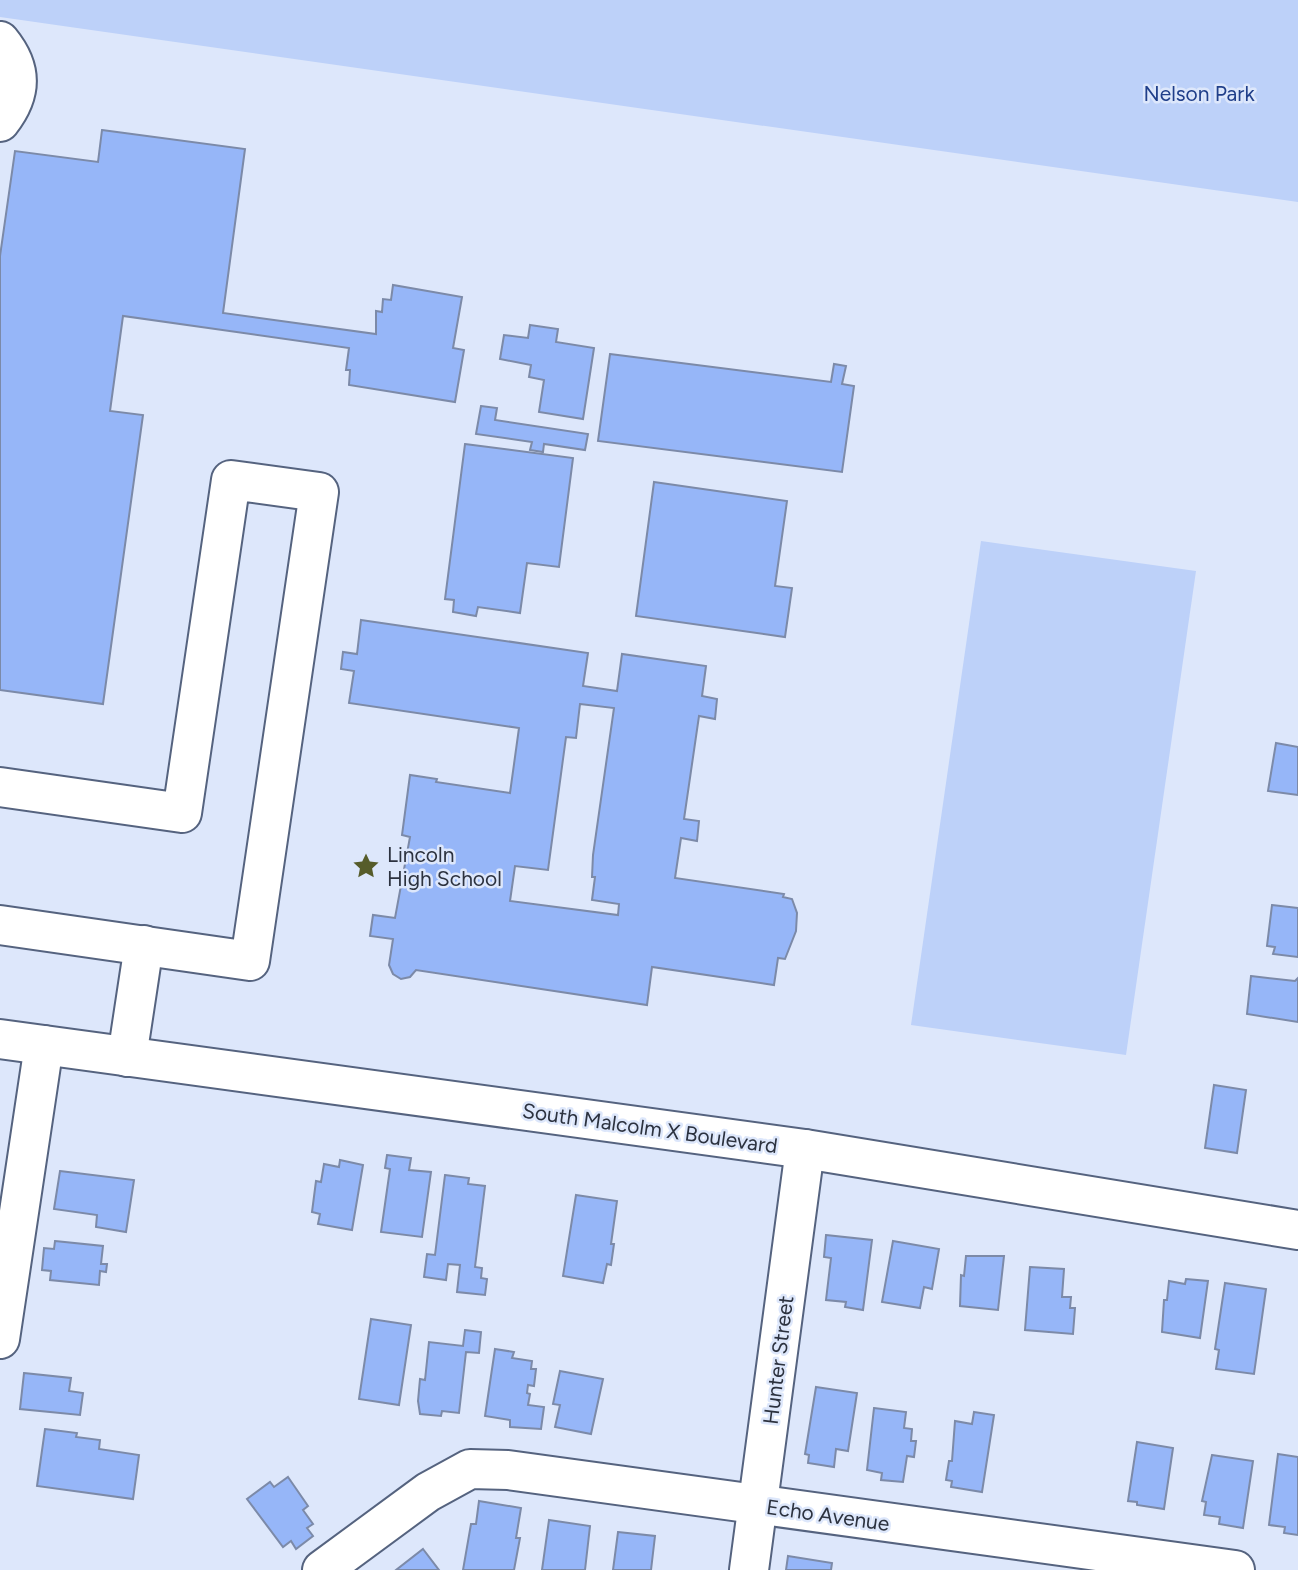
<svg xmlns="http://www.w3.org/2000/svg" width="1298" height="1570" viewBox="0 0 1298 1570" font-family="Figtree,sans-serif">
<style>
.green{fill:#bdd1f9}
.building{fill:#96b6f8;stroke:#7c8aa8;stroke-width:2;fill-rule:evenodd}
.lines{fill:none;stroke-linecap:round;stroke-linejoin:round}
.minor-casing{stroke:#55637f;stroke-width:42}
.minor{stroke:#fff;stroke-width:38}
.labels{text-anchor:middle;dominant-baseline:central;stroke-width:5;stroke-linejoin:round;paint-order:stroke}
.park-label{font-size:21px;fill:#203f8a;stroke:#dde7fb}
.poi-label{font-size:21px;fill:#2c323f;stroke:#dde7fb;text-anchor:start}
.street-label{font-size:21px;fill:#2c323f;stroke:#dde7fb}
</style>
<rect width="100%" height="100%" fill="#dde7fb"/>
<g class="green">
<path d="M0 0H1298V202L0 17Z"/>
<path d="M981 541 1196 571 1126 1055 911 1025Z"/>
</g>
<g class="building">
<path d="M102 130 245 149 223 313 376 334V311L382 312 383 299 391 300 393 285 462 297 453 348 464 350 455 402 349 385 350 370H346L349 348 123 316 110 411 143 415 103 704 0 690V256L15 151 98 162Z"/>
<path d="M530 325 558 329 556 342 594 348 583 419 539 412 544 380 529 377 531 365 500 359 504 335 528 338Z"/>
<path d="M610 354 831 382 834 364 846 366 842 384 854 386 842 472 598 441Z"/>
<path d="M481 406 497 408 495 420 588 434 585 450 544 444 543 452 530 450 532 442 476 434Z"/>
<path d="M465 444 573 458 559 567 527 563 520 613 478 607 476 616 453 612 454 600 445 599Z"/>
<path d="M654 482 787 501 775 586 792 588 785 637 636 616Z"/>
<path d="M361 620 588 653 583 686 617 691 622 654 706 666 702 696 717 699 715 719 699 716 684 819 699 821 697 841 681 838 675 878 784 894 783 897 792 899 797 913 796 931 785 959 778 958 774 985 652 967 647 1005 416 970 410 977 401 979 393 974 389 965 393 939 370 936 373 915 395 918 410 837 402 835 410 775 437 779 436 782 510 793 519 728 349 703 354 671 341 669 343 652 357 654ZM580 704 614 708 593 855 592 877H595L592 900 619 904 618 915 510 901 515 866 548 870 566 737 576 738Z"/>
<path d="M1276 743 1298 747V795L1268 791Z"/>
<path d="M1272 905 1298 908V957L1273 954 1275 947 1267 946Z"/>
<path d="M1251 976 1295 981 1298 978V1022L1247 1014Z"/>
<path d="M1214 1085 1246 1090 1237 1153 1205 1148Z"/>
<path d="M387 1155 411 1158 409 1170 431 1172 422 1237 381 1232 390 1169 385 1168Z"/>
<path d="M340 1160 363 1165 352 1230 318 1224 320 1214 312 1212 316 1181 321 1182 324 1164 339 1167Z"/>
<path d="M60 1171 134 1180 126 1232 96 1227 97 1215 54 1209Z"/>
<path d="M445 1175 469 1178 468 1184 485 1186 475 1267 482 1268 481 1278 487 1279 485 1295 457 1292 460 1265 448 1264 446 1280 424 1277 427 1254 435 1255Z"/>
<path d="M576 1195 617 1201 611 1244H614L611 1265 607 1264 603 1283 563 1276Z"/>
<path d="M826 1235 872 1240 863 1310 845 1307 846 1302 826 1300 831 1258 824 1257Z"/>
<path d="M55 1241 103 1246 101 1264H107L106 1272 100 1271 99 1285 50 1280 51 1271 42 1270 44 1248 54 1249Z"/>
<path d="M893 1241 939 1249 932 1289 924 1287 920 1308 882 1302Z"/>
<path d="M966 1256H1004L998 1310 960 1306 961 1275 964 1276Z"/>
<path d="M1030 1267 1064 1269 1062 1297H1071L1070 1308H1075L1073 1334 1025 1330Z"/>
<path d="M1186 1279 1208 1281 1200 1338 1162 1332 1164 1300H1167L1169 1281 1185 1284Z"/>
<path d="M1225 1283 1266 1289 1254 1374 1216 1369 1219 1350 1215 1349Z"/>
<path d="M371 1319 411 1325 399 1405 359 1399Z"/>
<path d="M465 1330 481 1332 479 1353 466 1352 459 1413 442 1411 441 1416 420 1414 418 1401 420 1379 425 1380 429 1342 463 1346Z"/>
<path d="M495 1349 514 1352 512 1358 532 1361 531 1369H536L534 1386 528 1385 527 1393 530 1394 528 1405 544 1407 541 1429 510 1427V1420L485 1416Z"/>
<path d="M560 1371 603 1379 591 1434 555 1427 560 1405 553 1404Z"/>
<path d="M24 1373 71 1378 69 1391 83 1393 80 1415 20 1409Z"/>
<path d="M816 1387 857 1393 848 1451 836 1449 834 1467 808 1463 809 1455 805 1454Z"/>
<path d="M874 1408 906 1412 904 1428 912 1429 911 1441H916L914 1457 907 1456 903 1482 881 1480 882 1473 867 1470Z"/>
<path d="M974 1412 994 1415 982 1492 951 1487 952 1481 946 1480 949 1461H952L955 1421 972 1424Z"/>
<path d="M45 1429 77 1433 76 1437 100 1440 99 1449 139 1455 133 1499 37 1486Z"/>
<path d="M1137 1442 1173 1448 1164 1509 1137 1505V1502L1128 1501Z"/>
<path d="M1278 1454 1298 1457V1535L1284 1533 1285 1527 1269 1525Z"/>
<path d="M1212 1455 1253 1461 1243 1528 1219 1524 1220 1517 1204 1515 1206 1502 1202 1501Z"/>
<path d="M288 1477 308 1506 303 1510 313 1524 307 1528 313 1536 296 1549 291 1541 283 1547 247 1499 270 1482 274 1487Z"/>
<path d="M479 1501 521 1508 516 1538H520L514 1570H463L471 1524H476Z"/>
<path d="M549 1520 590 1526 585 1570H542Z"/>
<path d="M618 1532 655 1536 651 1570H613Z"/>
<path d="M423 1549 439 1570H396Z"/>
<path d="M788 1556 832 1563 831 1570H786Z"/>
</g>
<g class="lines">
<g class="minor-casing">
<g id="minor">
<path d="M0 41C23 69 22 94 0 122"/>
<path d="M0 787 182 813 231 480 319 492 250 961 0 925"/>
<path d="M0 1039 805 1149 1298 1230"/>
<path d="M127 1057 144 945"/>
<path d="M0 1339 44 1045"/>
<path d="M322 1570 428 1492 470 1469 508 1470 1235 1570"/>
<path d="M749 1570 805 1149"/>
</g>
</g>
<use href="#minor" class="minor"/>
</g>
<defs>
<g id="sight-bare" transform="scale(2.1)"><path d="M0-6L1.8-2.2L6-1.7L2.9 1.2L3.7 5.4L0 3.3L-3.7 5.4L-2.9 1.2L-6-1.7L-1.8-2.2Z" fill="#565c2a" stroke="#dde7fb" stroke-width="2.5" paint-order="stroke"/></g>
</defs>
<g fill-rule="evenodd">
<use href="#sight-bare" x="366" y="866"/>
</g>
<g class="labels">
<g class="park-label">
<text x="1199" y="93">Nelson Park</text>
</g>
<g class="poi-label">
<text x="387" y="854">Lincoln<tspan x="387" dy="24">High School</tspan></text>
</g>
<g class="street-label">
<text transform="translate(650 1128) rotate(8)">South Malcolm X Boulevard</text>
<text transform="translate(778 1360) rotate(-83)">Hunter Street</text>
<text transform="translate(828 1515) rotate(8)">Echo Avenue</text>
</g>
</g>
</svg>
